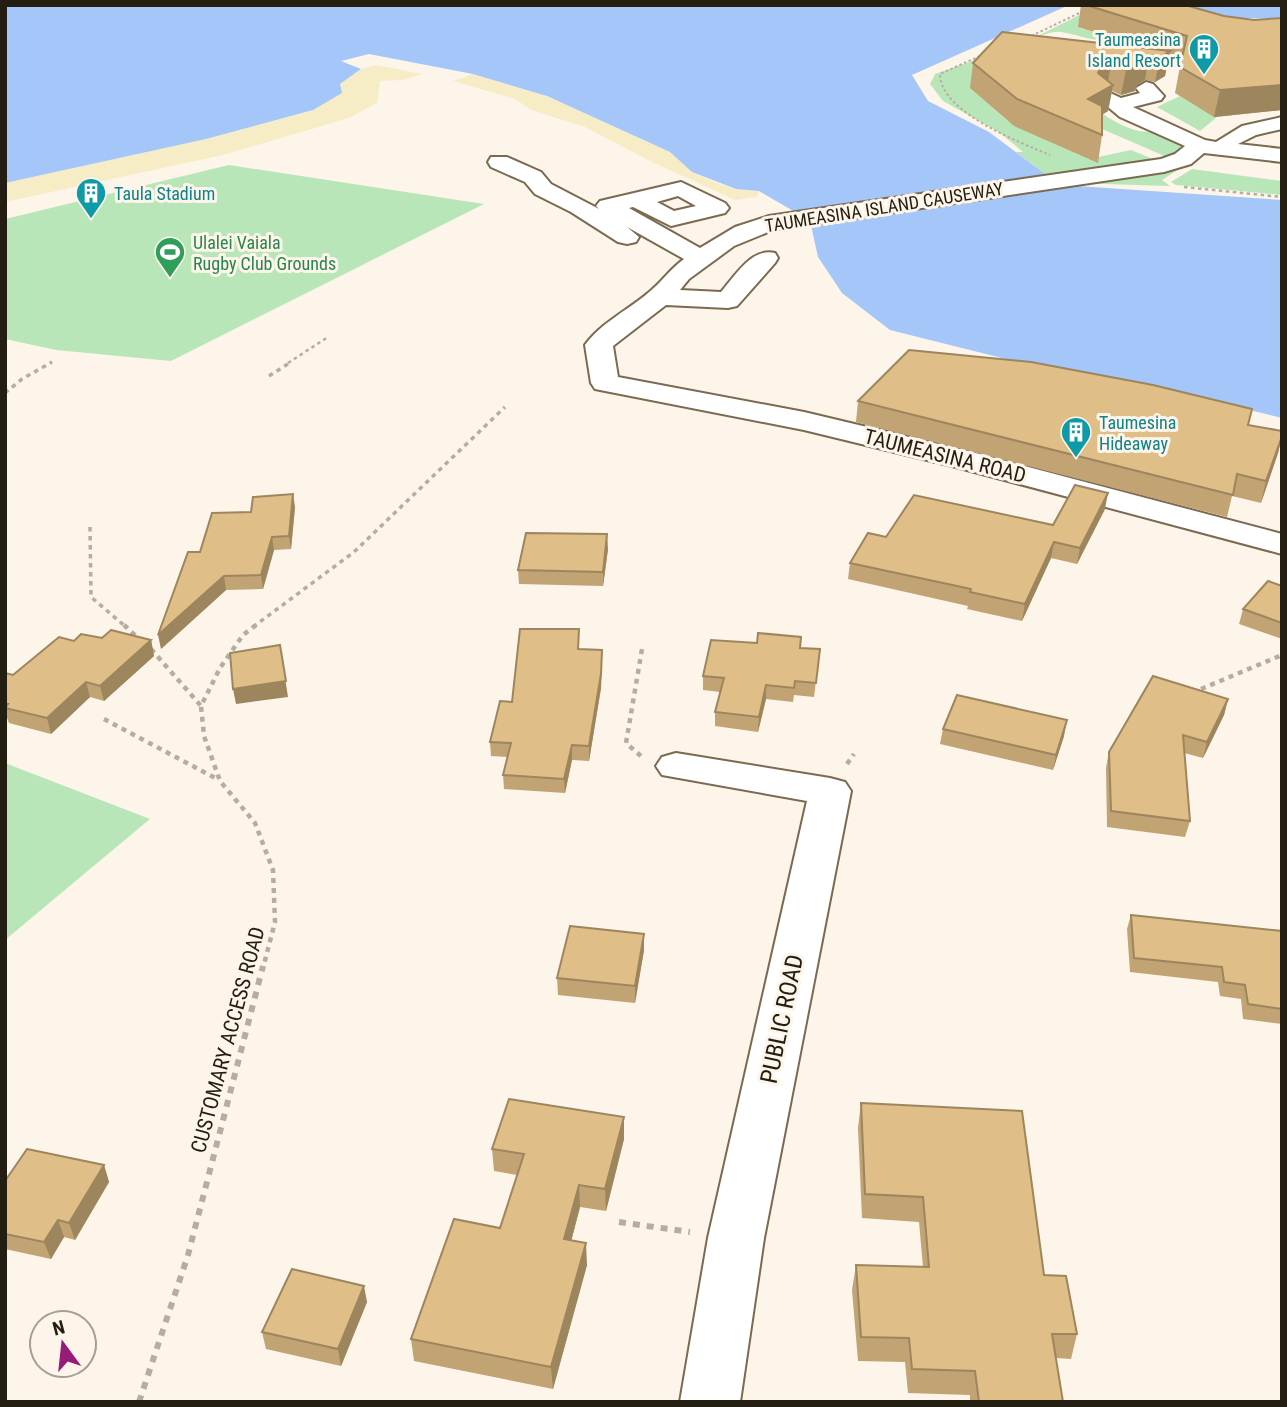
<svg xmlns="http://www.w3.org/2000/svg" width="1287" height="1407" viewBox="0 0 1287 1407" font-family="'Roboto Condensed',sans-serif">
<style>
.green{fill:#b9e6b9}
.sand{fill:#f6edc7}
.water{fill:#a4c6f9}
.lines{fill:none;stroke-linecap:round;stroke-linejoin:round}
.minor-casing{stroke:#7a6a50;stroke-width:4}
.path-far4{stroke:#b5ada2;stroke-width:2;stroke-dasharray:2.5 2.5;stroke-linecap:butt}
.path-far3{stroke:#b5ada2;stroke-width:2.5;stroke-dasharray:3.5 3.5;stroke-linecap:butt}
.path-far2{stroke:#b5ada2;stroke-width:3.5;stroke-dasharray:4.5 4.5;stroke-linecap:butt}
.path-far1{stroke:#b5ada2;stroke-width:4.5;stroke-dasharray:5 5;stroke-linecap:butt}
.path{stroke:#b5ada2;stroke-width:6;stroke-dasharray:7 7;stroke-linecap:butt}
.minor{fill:#fff;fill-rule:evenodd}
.wall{fill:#c1a374}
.shaded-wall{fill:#9d855e}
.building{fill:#e0be87;stroke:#9d855e;stroke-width:2}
.labels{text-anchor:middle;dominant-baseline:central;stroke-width:6;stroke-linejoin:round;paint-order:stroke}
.far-culture-label{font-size:18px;fill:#0d838f;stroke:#fdf5e9;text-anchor:start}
.far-street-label{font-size:18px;fill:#241d12;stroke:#fdf5e9}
.far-leisure-label{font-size:18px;fill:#27864d;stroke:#fdf5e9;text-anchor:start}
.street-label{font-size:21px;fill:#241d12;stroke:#fdf5e9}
.near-street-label{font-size:24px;fill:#241d12;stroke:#fdf5e9}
</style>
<rect width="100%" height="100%" fill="#fdf5e9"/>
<g class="green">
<path d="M1099 5 1080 28 1114 39C1096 43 1079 35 1061 32 1032 29 991 72 976 93L1008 121 1089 159 1131 150 1153 159 1048 176 1016 152H1023L999 132 943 101 930 84 935 74 1026 42Z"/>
<path d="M1180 96 1200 108 1230 111 1235 115 1217 117 1200 131 1157 107Z"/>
<path d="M1084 100C1102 114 1131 136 1155 131L1187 148 1169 158 1079 119Z"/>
<path d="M229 165 484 204 171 361 56 350 5 339V219Z"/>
<path d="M1173 169 1176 171 1162 180 1170 186 1069 183Z"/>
<path d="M1192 169 1282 181V195L1176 185 1171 182Z"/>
<path d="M5 763 150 819 5 940Z"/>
</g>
<g class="sand">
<path d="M376 65 422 74 403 80 380 81 377 103 349 118 223 155 5 202V183L206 139 313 110 340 84 361 69Z"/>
<path d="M473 74 547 96 670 152 692 172 720 184 735 189 759 191 757 197 735 200 650 161 585 127 531 110 515 99 453 81Z"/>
</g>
<g class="water">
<path d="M5 5H1069L912 75 928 101 989 132 1048 176 795 212 759 191 736 189 692 172 670 152 547 96 473 74 369 54 341 61 361 69 340 84 342 93 313 110 206 139 5 183Z"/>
<path d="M1180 5H1282V19L1202 17Z"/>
<path d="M1063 185 1282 200V418L1233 406 1130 390 890 330 842 293 818 257 810 221Z"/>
</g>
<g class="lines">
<g class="minor-casing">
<g id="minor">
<path d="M1146 82 1153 84 1164 96 1161 100 1133 107 1205 140 1216 142 1242 126 1282 117V129L1256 135 1238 144 1282 149V162L1204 153 1191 164 1164 172 773 230 734 246 689 279 680 290 721 292C735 276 752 247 775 253L778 258 775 263 737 306 728 308 666 305 613 346 618 377 804 412 972 452 1282 534V554L952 466 804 430 595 389 591 383 585 345C601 323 628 310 648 293 661 283 670 269 684 259L627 227 639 237 636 242 627 244 618 242 571 212 535 194 525 182 491 167 488 162 491 157H507L541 172 551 184 599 209 596 206 600 201 681 182 725 203 729 208 725 213 671 226 633 207 629 208 700 248 735 227 769 216 1161 159 1175 154 1185 146 1120 117 1096 97 1099 93 1106 91 1121 98 1140 93 1136 88ZM678 196 696 206 674 211 657 202Z"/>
<path d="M676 753 830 778 845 782 851 791 764 1238 740 1402H680L708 1238 807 801 662 775 656 766 662 757Z"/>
</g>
</g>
<g class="path-far4">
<path d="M1027 38 1096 5"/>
<path d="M1103 46 1124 39"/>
<path d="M980 56 940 74C940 112 1019 142 1050 155"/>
</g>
<g class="path-far3">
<path d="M1184 187 1282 197"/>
<path d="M50 363 52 362"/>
<path d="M288 363 328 337"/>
</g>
<g class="path-far2">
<path d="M269 376 291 362"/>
<path d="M5 393 22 379 52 362"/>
<path d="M90 527 91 597 126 627"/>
<path d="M253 627 354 552 505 407"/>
</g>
<g class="path-far1">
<path d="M124 625 139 639"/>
<path d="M256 625 243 635 220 668 201 706 204 736 220 781 255 823 273 870 275 922 263 968"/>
<path d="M151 649 201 706"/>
<path d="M1201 689 1282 655"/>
<path d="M104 719 219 780"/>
<path d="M641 756 626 743 642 649"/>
<path d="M847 764 854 754"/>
</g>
<g class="path">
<path d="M619 1222 690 1232"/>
<path d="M139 1402 188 1255 263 966"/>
</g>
<use href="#minor" class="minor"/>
</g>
<g class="wall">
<path d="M1081 5H1185L1224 16 1254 20 1282 18V110L1214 117 1175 93 1181 61 1169 57 1165 76 1155 82 1145 80 1137 85 1135 91 1121 95 1112 91 1108 111 1102 115V135L1098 163 1014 126 970 88 973 63 1142 48 1078 27Z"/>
<path d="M858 401 1248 425 1282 437 1278 453 1261 503 1232 496 1227 517 856 422Z"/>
<path d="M295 507 291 549 274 550 263 589 226 590 161 649 251 512Z"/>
<path d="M1105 509 1077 564 1051 558 1022 621 967 609 968 606 848 579 850 563 886 537 1053 525Z"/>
<path d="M608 549 603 586 519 584 518 570Z"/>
<path d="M1282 586V639L1239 624 1243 609Z"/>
<path d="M102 638 151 640 154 656 104 701 90 697 51 734 9 723 7 718H5V673L13 675 74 641Z"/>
<path d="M579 643V649L602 664 601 688 589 761 572 760 565 793 504 789 503 775 507 757 491 756 490 742Z"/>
<path d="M801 648 820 649 814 697 794 695 793 702 766 699 758 732 715 726V712L720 692 703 690V676Z"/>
<path d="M1228 699 1224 715 1203 758 1184 753 1190 821 1185 837 1107 827 1106 768 1109 752Z"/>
<path d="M943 729 1064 736 1053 770 940 744Z"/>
<path d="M1131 915 1282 931V1024L1243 1019 1241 999 1220 996 1218 982 1130 972 1127 929Z"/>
<path d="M644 950 635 1003 558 995 557 978Z"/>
<path d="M861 1103 1044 1275 1077 1334 1071 1359 1056 1358 1063 1402H970V1395L908 1393 905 1362 858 1361 852 1290 856 1265 923 1267 919 1222 862 1218 858 1128Z"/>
<path d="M624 1117V1139L606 1211 580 1207 571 1241 587 1265 553 1389 414 1361 411 1339 500 1228 517 1175 494 1171 492 1149Z"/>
<path d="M104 1165 109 1182 75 1240 64 1237 51 1259 5 1249V1181Z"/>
<path d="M367 1302 341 1366 266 1349 262 1332Z"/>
</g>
<g class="shaded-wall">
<path d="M1170 51 1165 76 1155 82 1160 57Z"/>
<path d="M1149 55 1145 80 1137 85 1135 91 1121 95 1126 70Z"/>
<path d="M1111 63 1107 88 1113 85 1108 111 1083 126 1088 99 1101 66Z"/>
<path d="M1282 85V110L1214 117 1220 90Z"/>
<path d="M1282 436 1278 453 1261 503 1266 481Z"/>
<path d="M1108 493 1105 509 1077 564 1080 548Z"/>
<path d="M293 494 295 507 291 549 289 536Z"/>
<path d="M607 534 608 549 603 586V572Z"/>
<path d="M272 537 274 550 263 589 261 575Z"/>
<path d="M1054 542 1051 558 1022 621 1025 604Z"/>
<path d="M224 576 226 590 161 649 158 635Z"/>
<path d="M151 640 154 656 104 701 100 686Z"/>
<path d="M280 645 288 697 236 704 233 689Z"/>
<path d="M602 650 601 688 589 761V746Z"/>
<path d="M86 682 90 697 51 734 47 718Z"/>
<path d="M766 685V699L758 732 759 717Z"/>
<path d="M1228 699 1224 715 1203 758 1207 742Z"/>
<path d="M1067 720 1064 736 1053 770 1056 755Z"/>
<path d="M572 745V760L565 793 564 779Z"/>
<path d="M644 934V950L635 1003V986Z"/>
<path d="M624 1117V1139L606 1211 605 1189Z"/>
<path d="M104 1165 109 1182 75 1240 69 1223Z"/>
<path d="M579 1185 580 1207 566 1261 564 1239Z"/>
<path d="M58 1220 64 1237 51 1259 44 1242Z"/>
<path d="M586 1243 587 1265 553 1389 551 1367Z"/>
<path d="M364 1286 367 1302 341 1366 338 1349Z"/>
</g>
<g class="building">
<path d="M1086 5H1185L1224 16 1254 20 1282 18V85L1220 90 1180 67 1187 36Z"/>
<path d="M1002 32 1170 51 1160 57 1149 55 1139 60 1140 66 1126 70 1111 63 1101 66 1098 73 1113 85 1088 99 1102 106V135L1017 99 973 63Z"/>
<path d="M909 350 1031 362 1153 385 1252 409 1248 425 1282 431V436L1266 481 1237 474 1233 495 858 401Z"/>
<path d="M1075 485 1108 493 1080 548 1054 542 1025 604 970 592 971 589 850 563 868 533 886 537 914 495 1053 525Z"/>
<path d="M293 494 289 536 272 537 261 575 224 576 158 635 188 552H200L212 513 251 512 253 497Z"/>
<path d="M526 533 607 534 603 572 518 570Z"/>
<path d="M1268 581 1282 586V623L1243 609Z"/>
<path d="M520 629H579L578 649 602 650 601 674 589 746 572 745 564 779 503 775 511 743 490 742 500 701 512 702Z"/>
<path d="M111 630 151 640 100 686 86 682 47 718 5 708 8 704H5V673L13 675 59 637 74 641 81 634 102 638Z"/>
<path d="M758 633 801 637 800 648 820 649 816 683 795 681 794 688 766 685 759 717 715 712 724 678 703 676 711 640 757 643Z"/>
<path d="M280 645 286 681 233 689 230 653Z"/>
<path d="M1153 676 1228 699 1207 742 1183 735 1190 821 1111 811 1109 752Z"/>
<path d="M957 695 1067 720 1056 755 943 729Z"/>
<path d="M1131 915 1282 931V1009L1248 1004 1245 985 1224 982 1222 967 1134 958Z"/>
<path d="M570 926 644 934 635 986 557 978Z"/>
<path d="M509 1099 624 1117 605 1189 579 1185 564 1239 586 1243 551 1367 411 1339 454 1219 500 1228 524 1154 492 1149Z"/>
<path d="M861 1103 1022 1111 1044 1275 1066 1276 1077 1334H1052L1063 1402H979L975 1371 912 1369 909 1338 861 1337 856 1265 929 1267 923 1197 865 1194Z"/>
<path d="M27 1149 104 1165 69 1223 58 1220 44 1242 5 1234V1181Z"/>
<path d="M292 1269 364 1286 338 1349 262 1332Z"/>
</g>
<defs>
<g id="building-pin" transform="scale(1.575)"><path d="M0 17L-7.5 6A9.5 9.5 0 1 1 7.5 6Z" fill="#0f9aa8" stroke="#fdf5e9"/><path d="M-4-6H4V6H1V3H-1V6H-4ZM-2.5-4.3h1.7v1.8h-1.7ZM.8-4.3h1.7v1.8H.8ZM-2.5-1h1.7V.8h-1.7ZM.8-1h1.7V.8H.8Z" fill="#fff"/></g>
<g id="stadium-pin" transform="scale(1.575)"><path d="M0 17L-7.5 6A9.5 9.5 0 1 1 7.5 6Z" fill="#2e9e5b" stroke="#fdf5e9"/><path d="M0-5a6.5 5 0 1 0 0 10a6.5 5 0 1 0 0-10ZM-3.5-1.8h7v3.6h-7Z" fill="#fff"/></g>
</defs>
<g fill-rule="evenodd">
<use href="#building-pin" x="1204" y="49"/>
<use href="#building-pin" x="91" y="193"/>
<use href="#stadium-pin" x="170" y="252"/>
<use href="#building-pin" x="1076" y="432"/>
</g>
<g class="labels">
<g class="far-culture-label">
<text x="1181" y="39" text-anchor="end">Taumeasina<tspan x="1181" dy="21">Island Resort</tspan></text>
<text x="114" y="193">Taula Stadium</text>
<text x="1099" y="422">Taumesina<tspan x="1099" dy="21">Hideaway</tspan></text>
</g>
<g class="far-street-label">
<text transform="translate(884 207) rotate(-9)">TAUMEASINA ISLAND CAUSEWAY</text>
</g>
<g class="far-leisure-label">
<text x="193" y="242">Ulalei Vaiala<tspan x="193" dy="21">Rugby Club Grounds</tspan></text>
</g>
<g class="street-label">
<text transform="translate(945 456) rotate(14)">TAUMEASINA ROAD</text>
<text transform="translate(228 1040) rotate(-75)">CUSTOMARY ACCESS ROAD</text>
</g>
<g class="near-street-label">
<text transform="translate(782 1019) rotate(-78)">PUBLIC ROAD</text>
</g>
</g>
<rect width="1287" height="1407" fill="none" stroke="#241d12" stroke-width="14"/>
<g transform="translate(63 1344) rotate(345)"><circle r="33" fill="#fdf5e9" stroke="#a69f93" stroke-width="2"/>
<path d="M0-5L12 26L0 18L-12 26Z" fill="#951c78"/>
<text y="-10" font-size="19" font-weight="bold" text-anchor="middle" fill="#241d12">N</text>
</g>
</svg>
